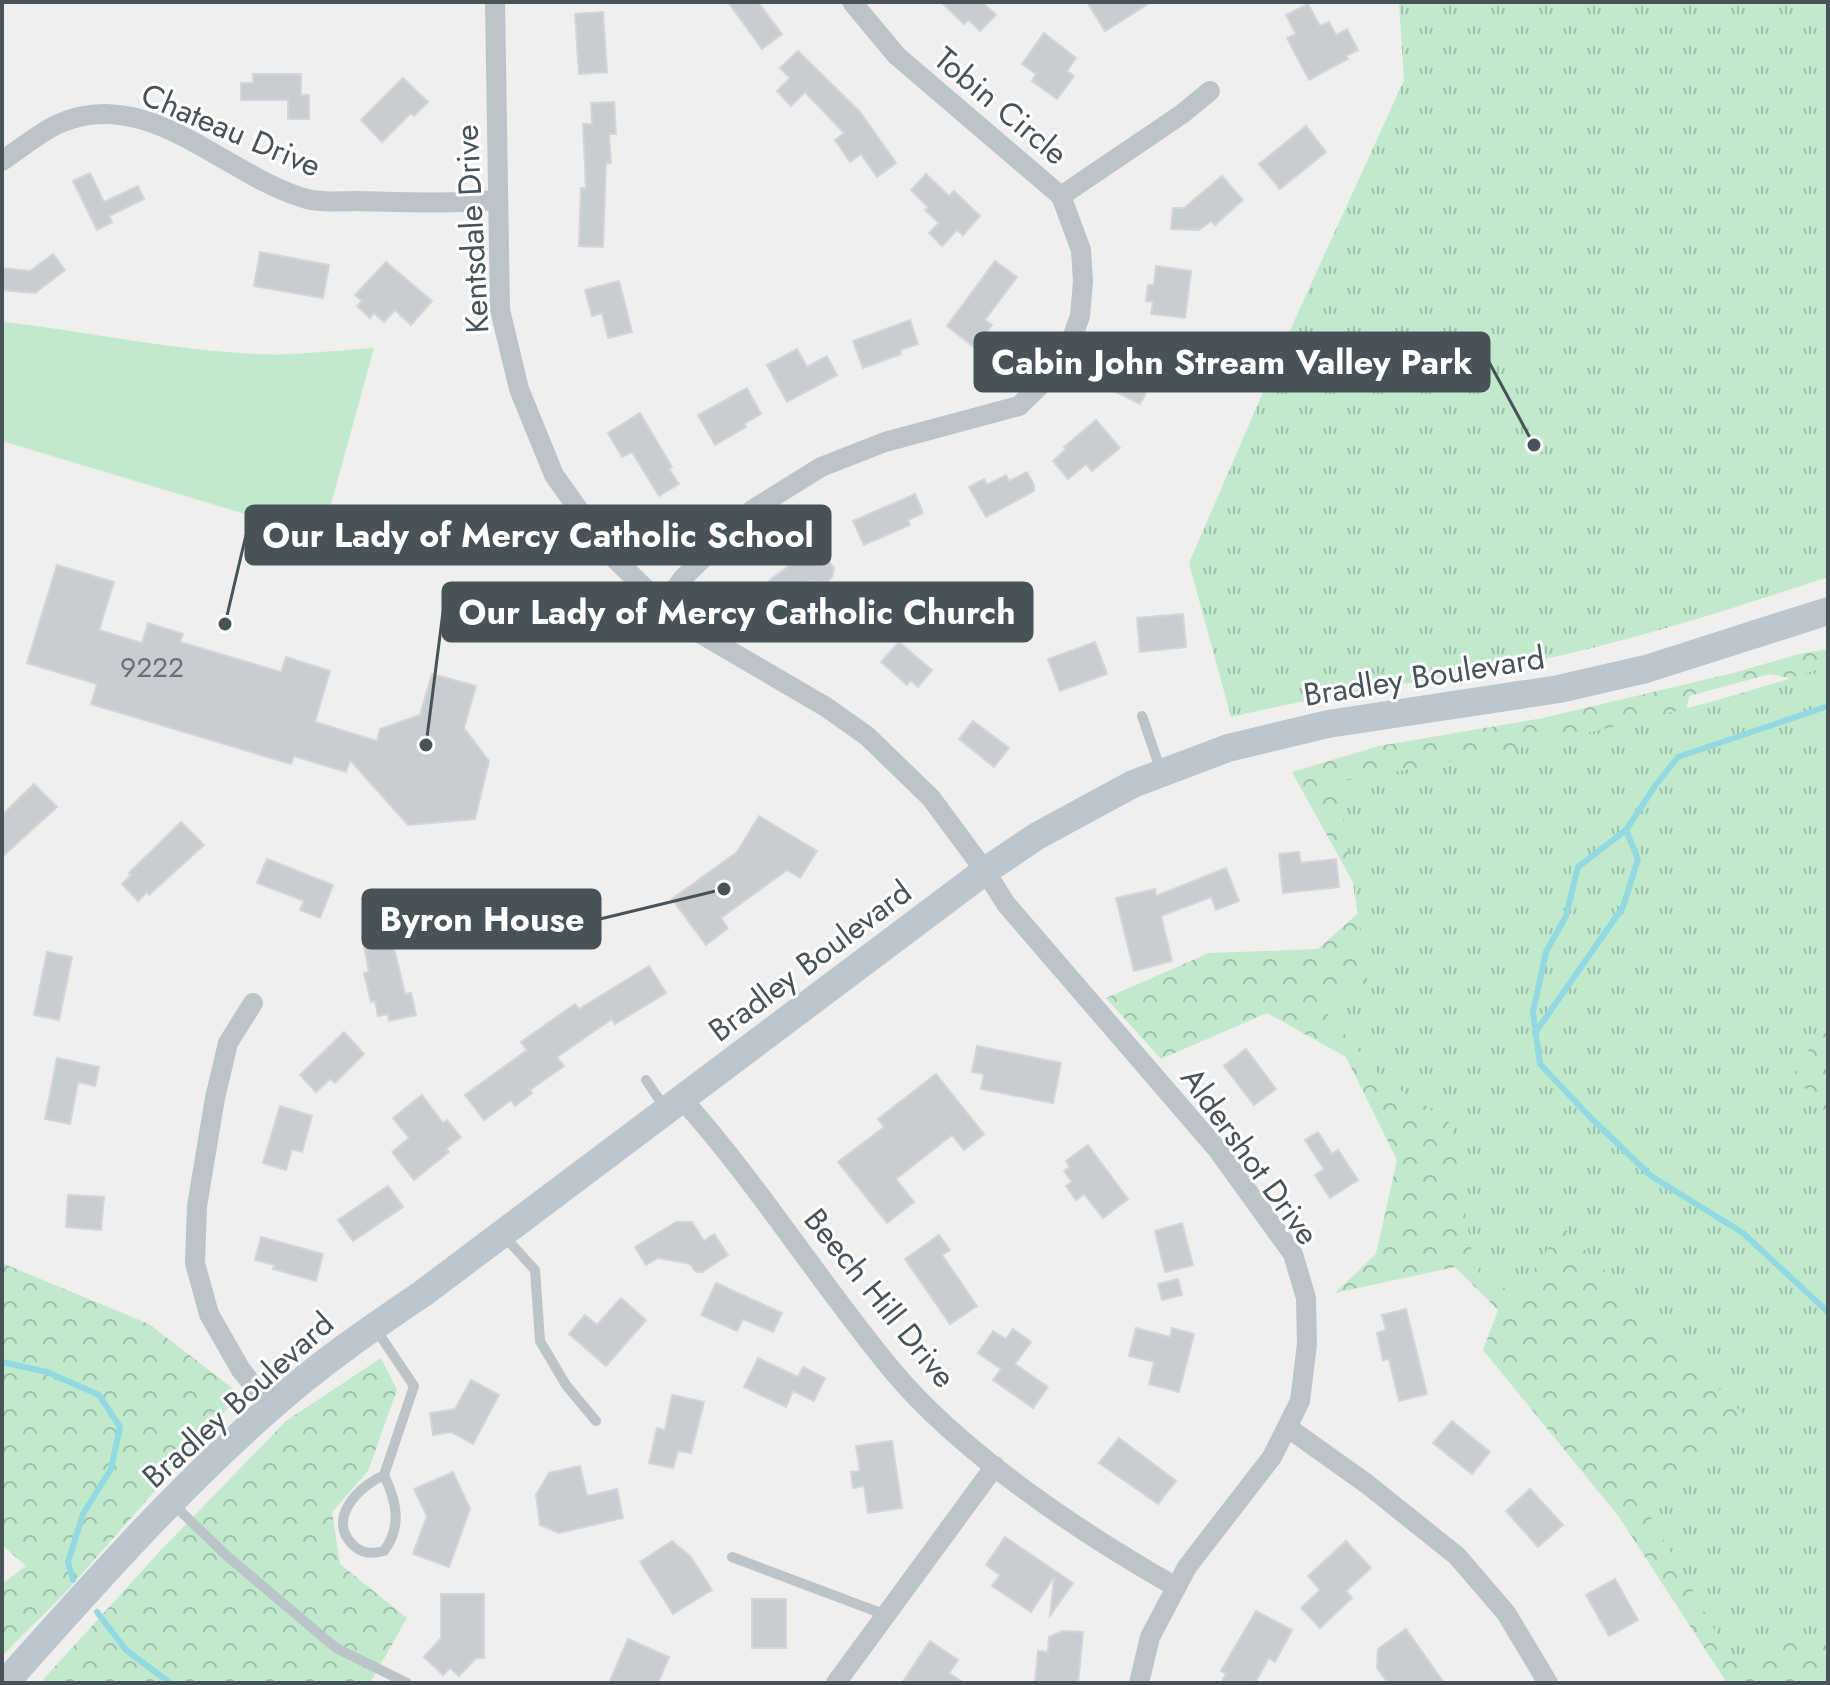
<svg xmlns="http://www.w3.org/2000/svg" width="1830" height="1685" viewBox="0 0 1830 1685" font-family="Jost,sans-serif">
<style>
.grass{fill:#c1eacd}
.forest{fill:url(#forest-crowns)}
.park{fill:url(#park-tufts)}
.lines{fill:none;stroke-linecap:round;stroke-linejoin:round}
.stream{stroke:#93d9e2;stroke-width:6}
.building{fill:#c9ccd0;stroke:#d3d5d9;stroke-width:2}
.service{stroke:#bbc4c9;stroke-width:10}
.minor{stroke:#bbc4c9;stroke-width:20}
.secondary{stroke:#bcc6ce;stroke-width:28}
.labels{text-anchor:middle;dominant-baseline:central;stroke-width:6;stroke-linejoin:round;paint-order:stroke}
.number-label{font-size:28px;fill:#687177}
.street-label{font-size:32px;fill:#485359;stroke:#fff}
.leader{fill:none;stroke:#485359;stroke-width:3}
.callout-dot{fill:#485359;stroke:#fff;stroke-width:3}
.callout{fill:#485359;stroke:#485359;stroke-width:3}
.callout-label{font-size:34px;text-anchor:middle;font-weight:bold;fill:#fff}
</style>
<defs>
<pattern id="forest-crowns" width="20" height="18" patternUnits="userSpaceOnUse" patternTransform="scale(2)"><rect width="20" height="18" fill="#c1eacd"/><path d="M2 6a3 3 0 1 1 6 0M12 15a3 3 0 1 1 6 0" fill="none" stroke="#9fc0a9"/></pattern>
<pattern id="park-tufts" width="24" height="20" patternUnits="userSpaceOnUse" patternTransform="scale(2)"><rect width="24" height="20" fill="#c1eacd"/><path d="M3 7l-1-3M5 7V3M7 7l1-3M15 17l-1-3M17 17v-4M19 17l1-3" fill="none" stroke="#9fc0a9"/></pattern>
</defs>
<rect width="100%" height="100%" fill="#f1eeee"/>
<path class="grass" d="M5 322C89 332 172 350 257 354 296 356 336 350 374 348L322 537 2 441V323Z"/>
<g class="forest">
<path d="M1828 649V686L1770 674 1689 696 1678 756 1828 706V1683H1727L1619 1517 1483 1350 1498 1310 1455 1267 1335 1293 1376 1254 1397 1160 1346 1057 1267 1013 1161 1059 1106 998 1209 953 1318 949 1366 906 1292 772 1379 746 1543 718 1733 673 1799 654Z"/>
<path d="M2 1263 149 1324 240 1394 65 1593 2 1656V1584L26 1566 2 1545Z"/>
<path d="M381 1358 397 1390 368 1471 332 1512 340 1564 407 1618 370 1683H40L161 1550 286 1421Z"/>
</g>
<g class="park">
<path d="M1399 2H1828V577C1738 607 1647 636 1554 657 1447 680 1338 691 1231 717L1189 563 1291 328 1404 80Z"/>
<path d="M1828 666V1019L1794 1073 1828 1120V1630L1733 1662 1645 1507 1752 1423 1563 1227 1515 1297 1475 1270 1450 1123 1382 1078 1317 1002 1369 991 1338 782C1503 753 1669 720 1828 666Z"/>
</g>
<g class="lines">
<g class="stream">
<path d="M1828 706 1678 757 1655 786 1626 830 1578 867 1566 916 1546 952 1533 1012 1540 1064 1590 1117 1651 1176 1743 1233 1828 1312"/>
<path d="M1535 1033 1623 907 1638 859 1626 830"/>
<path d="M2 1362 47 1372 99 1395 120 1427 111 1469 83 1514 68 1562 73 1580"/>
<path d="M97 1612 126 1650 170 1683"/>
</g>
</g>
<g class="building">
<path d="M728 2H758L782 34 762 49Z"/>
<path d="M941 2H982L996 15 980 31 969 20 964 24Z"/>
<path d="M1087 2H1151L1105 31Z"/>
<path d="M1308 4 1320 26 1329 22 1336 35 1347 29 1358 50 1346 56 1348 59 1309 80 1287 38 1296 34 1286 15Z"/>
<path d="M603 12 607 72 579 74 575 14Z"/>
<path d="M1044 33 1076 58 1067 71 1074 76 1057 99 1032 81 1036 74 1022 64Z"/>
<path d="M798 51 860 112 896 163 877 177 861 154 850 162 835 140 844 133 805 92 791 106 777 91 790 78 780 68Z"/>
<path d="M253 74H301V95H309V119H288V100H241V83H253Z"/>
<path d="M403 78 428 102 414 116 411 113 382 142 361 120Z"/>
<path d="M614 102 616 134H609L611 163H606L603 247 579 246 581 188H586L583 124H592L591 103Z"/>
<path d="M1306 126 1326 152 1280 189 1259 164Z"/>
<path d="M90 173 104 202 138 186 144 199 109 216 112 222 97 230 73 181Z"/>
<path d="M926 174 949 196 954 191 980 216 963 235 957 230 942 246 929 233 939 223 925 210 928 207 911 190Z"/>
<path d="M1222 176 1243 200 1215 225 1211 221 1199 230 1171 229 1173 208H1184Z"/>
<path d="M260 252 329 265 323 298 254 286Z"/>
<path d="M53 254 65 270 35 293 2 290V268L30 271Z"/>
<path d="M995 261 1017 277 985 320 992 325 975 348 947 326Z"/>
<path d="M386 262 432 301 411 325 395 310 384 322 374 313 370 318 357 306 362 301 355 295Z"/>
<path d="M1156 266 1191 271 1185 318 1151 314 1153 302 1146 301 1148 285H1154Z"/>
<path d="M619 281 632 332 608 338 602 313 592 316 585 290Z"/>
<path d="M910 320 918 344 900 350 901 354 863 368 853 341Z"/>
<path d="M797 349 807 367 827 356 837 375 787 402 767 365Z"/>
<path d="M1137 350 1162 362 1140 404 1116 392Z"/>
<path d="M747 388 761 414 744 424 746 427 715 445 698 415Z"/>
<path d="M640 413 672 467 669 469 679 484 659 496 632 452 622 457 608 433Z"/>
<path d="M1096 420 1120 448 1092 471 1086 464 1068 479 1053 461 1066 449 1064 447Z"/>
<path d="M1027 472 1034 485V491L986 517 969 487 984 479 987 485 1006 475 1009 481Z"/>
<path d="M915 494 923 513 908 520 910 525 864 545 853 521Z"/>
<path d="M813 542 834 568 832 577 827 582 810 581 784 600 769 581 799 558 798 554Z"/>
<path d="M57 565 114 582 99 630 142 643 148 623 183 634 180 642 281 672 286 657 330 671 315 722 377 741 380 729 420 715 432 674 476 686 464 728 489 761 475 819 408 825 350 760 346 772 294 756 291 764 91 704 97 684 27 663Z"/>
<path d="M1183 614 1186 647 1140 652 1137 618Z"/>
<path d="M899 642 932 670 918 687 910 680 907 685 881 662Z"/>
<path d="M1095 642 1107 674 1060 691 1048 659Z"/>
<path d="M973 721 1009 748 994 767 959 739Z"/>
<path d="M34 784 57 807 2 857V815Z"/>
<path d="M759 816 817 851 800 878 787 870 721 918 728 928 706 945 672 899 737 852Z"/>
<path d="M181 822 204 845 149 895 147 892 138 901 122 884 131 875 129 873Z"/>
<path d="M1299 852 1301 863 1336 859 1339 887 1283 893 1279 854Z"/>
<path d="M267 859 333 885 320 918 300 910 304 901 257 883Z"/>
<path d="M1226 868 1239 901 1216 910 1211 897 1161 916 1172 961 1134 971 1116 898 1155 889 1156 896Z"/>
<path d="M390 931 405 994 411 993 416 1015 389 1021 388 1014 378 1016 375 1001 371 1002 364 973 369 972 362 937Z"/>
<path d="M47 952 72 957 59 1020 34 1015Z"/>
<path d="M649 966 666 993 615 1024 612 1019 557 1057 564 1066 530 1090 532 1093 515 1106 511 1100 484 1120 465 1095 527 1050 521 1042 575 1004 579 1009Z"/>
<path d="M344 1032 364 1054 335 1083 330 1079 316 1092 300 1075Z"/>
<path d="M977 1046 1061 1063 1053 1103 981 1089 984 1074 972 1072Z"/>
<path d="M1246 1049 1276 1089 1254 1105 1224 1066Z"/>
<path d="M57 1058 99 1067 95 1086 78 1082 70 1124 45 1119Z"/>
<path d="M936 1074 984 1134 964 1150 952 1135 896 1179 914 1202 887 1223 838 1162 884 1127 878 1119Z"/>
<path d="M422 1095 443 1123 447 1120 461 1137 446 1149 449 1152 414 1180 392 1152 409 1138 393 1118Z"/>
<path d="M280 1106 312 1116 302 1152 292 1149 286 1170 263 1163Z"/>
<path d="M1318 1132 1332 1154 1338 1150 1358 1180 1330 1198 1315 1175 1324 1169 1305 1140Z"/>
<path d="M1088 1145 1128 1199 1103 1218 1084 1194 1076 1200 1066 1186 1072 1182 1064 1171 1070 1167 1066 1161Z"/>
<path d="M388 1186 403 1207 353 1241 338 1220Z"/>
<path d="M68 1195 104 1197 101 1230 66 1227Z"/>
<path d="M676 1222H692L704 1241 714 1234 728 1255 702 1272H696L690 1264 658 1258 646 1265 635 1247Z"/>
<path d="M1182 1223 1193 1265 1165 1272 1155 1231Z"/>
<path d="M939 1235 950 1250 942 1255 977 1306 950 1324 905 1259Z"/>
<path d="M261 1237 323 1254 316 1281 273 1269 274 1265 255 1260Z"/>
<path d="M1178 1279 1182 1295 1162 1300 1158 1284Z"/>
<path d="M716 1283 782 1313 773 1332 743 1319 737 1331 701 1315Z"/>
<path d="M621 1298 646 1320 606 1366 569 1334 585 1315 597 1325Z"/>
<path d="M1406 1309 1427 1394 1399 1401 1389 1359 1383 1360 1377 1333 1386 1330 1382 1315Z"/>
<path d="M1136 1328 1170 1337 1172 1328 1194 1334 1179 1392 1149 1384 1154 1362 1129 1356Z"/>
<path d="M1013 1329 1031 1342 1015 1364 1048 1387 1033 1408 993 1380 1001 1369 978 1353 993 1331 1006 1339Z"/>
<path d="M758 1358 798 1377 803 1367 825 1378 814 1401 793 1391 786 1407 744 1387Z"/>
<path d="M471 1380 499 1395 473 1444 451 1432 433 1435 430 1413 455 1409Z"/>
<path d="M672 1395 704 1402 691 1453 678 1451 673 1468 649 1463 657 1428 665 1430Z"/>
<path d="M1452 1421 1490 1452 1472 1474 1433 1443Z"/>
<path d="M1119 1438 1176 1481 1158 1504 1099 1463Z"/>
<path d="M892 1441 902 1508 868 1513 864 1486 853 1488 851 1472 860 1471 856 1446Z"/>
<path d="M580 1466 587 1496 617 1489 623 1518 559 1533 540 1525 536 1495 549 1473Z"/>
<path d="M453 1472 470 1509 449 1567 413 1554 427 1516 414 1489Z"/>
<path d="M1530 1489 1563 1525 1538 1547 1506 1511Z"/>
<path d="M1005 1537 1073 1583 1050 1616 1054 1577 1031 1612 992 1586 1000 1575 986 1565Z"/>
<path d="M672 1541 691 1557 712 1590 673 1614 640 1562Z"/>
<path d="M1346 1541 1371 1568 1346 1591 1352 1598 1320 1628 1301 1608 1320 1590 1308 1576Z"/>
<path d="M1615 1579 1638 1620 1609 1636 1586 1595Z"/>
<path d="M441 1594H484V1658H476L459 1676 450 1668 443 1675 424 1657 441 1638Z"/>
<rect x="752" y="1599" width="34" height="49"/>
<path d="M1256 1611 1292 1630 1275 1662 1269 1658 1255 1683H1221L1226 1674 1221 1671Z"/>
<path d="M1406 1629 1444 1683H1388L1377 1668 1378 1649Z"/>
<path d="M1063 1631 1083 1632 1078 1683H1035L1038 1651 1048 1652 1049 1637Z"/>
<path d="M628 1639 669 1657 658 1683H609Z"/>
<path d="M930 1641 958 1660 949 1673 964 1683H902Z"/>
</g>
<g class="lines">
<g class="service">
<path d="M1142 716 1161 771"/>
<path d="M646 1080 665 1108"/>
<path d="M504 1236 535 1270 540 1341 566 1385 596 1421"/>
<path d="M375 1328 414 1386 384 1475C397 1502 402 1527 384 1551 372 1554 362 1554 353 1545 326 1519 359 1486 384 1475"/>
<path d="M173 1504 226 1555 336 1648 407 1683"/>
<path d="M732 1557 886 1615"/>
</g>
<g class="minor">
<path d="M495 2 500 310 519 389 554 475 611 555 663 606 691 628 826 707 867 736 931 798 985 871 1006 904 1217 1149 1293 1254 1306 1298 1307 1344 1300 1401 1272 1457 1187 1567 1150 1637 1139 1683"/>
<path d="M2 161C20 149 39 133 58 124 148 83 226 177 307 199 322 203 340 201 356 201 403 202 449 204 497 200"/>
<path d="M1061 196 1182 114 1210 91"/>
<path d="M663 606 683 578 752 510 821 467 885 442 1019 406 1056 370 1067 352 1080 316 1083 282 1081 250 1061 196 897 56 852 2"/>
<path d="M253 1003 228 1043 215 1098 197 1206 195 1263 209 1314 241 1370 271 1407"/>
<path d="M683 1100C759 1185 819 1282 892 1370 962 1454 1081 1533 1176 1587"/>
<path d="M1287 1427 1367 1484 1457 1556 1506 1613 1548 1683"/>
<path d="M836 1683 995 1466"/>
</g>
<path class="secondary" d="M5 1683C90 1588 175 1491 271 1407 318 1365 370 1329 422 1294L985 871 1037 836 1133 784 1228 748 1328 724 1559 689 1646 669 1828 611"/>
</g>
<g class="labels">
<g class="number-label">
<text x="152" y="667">9222</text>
</g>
<g class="street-label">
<text transform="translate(1001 106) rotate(40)">Tobin Circle</text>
<text transform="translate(231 130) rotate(23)">Chateau Drive</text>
<text transform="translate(472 229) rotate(-93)">Kentsdale Drive</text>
<text transform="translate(1424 676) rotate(-9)">Bradley Boulevard</text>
<text transform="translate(810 961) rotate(-37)">Bradley Boulevard</text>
<text transform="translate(1250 1156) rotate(54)">Aldershot Drive</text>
<text transform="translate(880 1298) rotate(51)">Beech Hill Drive</text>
<text transform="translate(238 1400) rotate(-42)">Bradley Boulevard</text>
</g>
</g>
<path class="leader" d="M1534 445L1489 362M225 624L246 535M426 745L443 612M724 889L600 919"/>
<g class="callout-dot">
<circle cx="1534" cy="445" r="8"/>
<circle cx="225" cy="624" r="8"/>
<circle cx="426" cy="745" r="8"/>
<circle cx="724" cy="889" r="8"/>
</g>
<g class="callout">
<rect x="975" y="333" width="514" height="58" rx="8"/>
<rect x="246" y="506" width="584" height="58" rx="8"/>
<rect x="443" y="583" width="589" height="58" rx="8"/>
<rect x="363" y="890" width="237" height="58" rx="8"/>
</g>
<g class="callout-label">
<text x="1232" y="374">Cabin John Stream Valley Park</text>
<text x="538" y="547">Our Lady of Mercy Catholic School</text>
<text x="737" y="624">Our Lady of Mercy Catholic Church</text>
<text x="482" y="931">Byron House</text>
</g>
<rect width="1830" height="1685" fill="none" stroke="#485359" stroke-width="8"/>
</svg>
